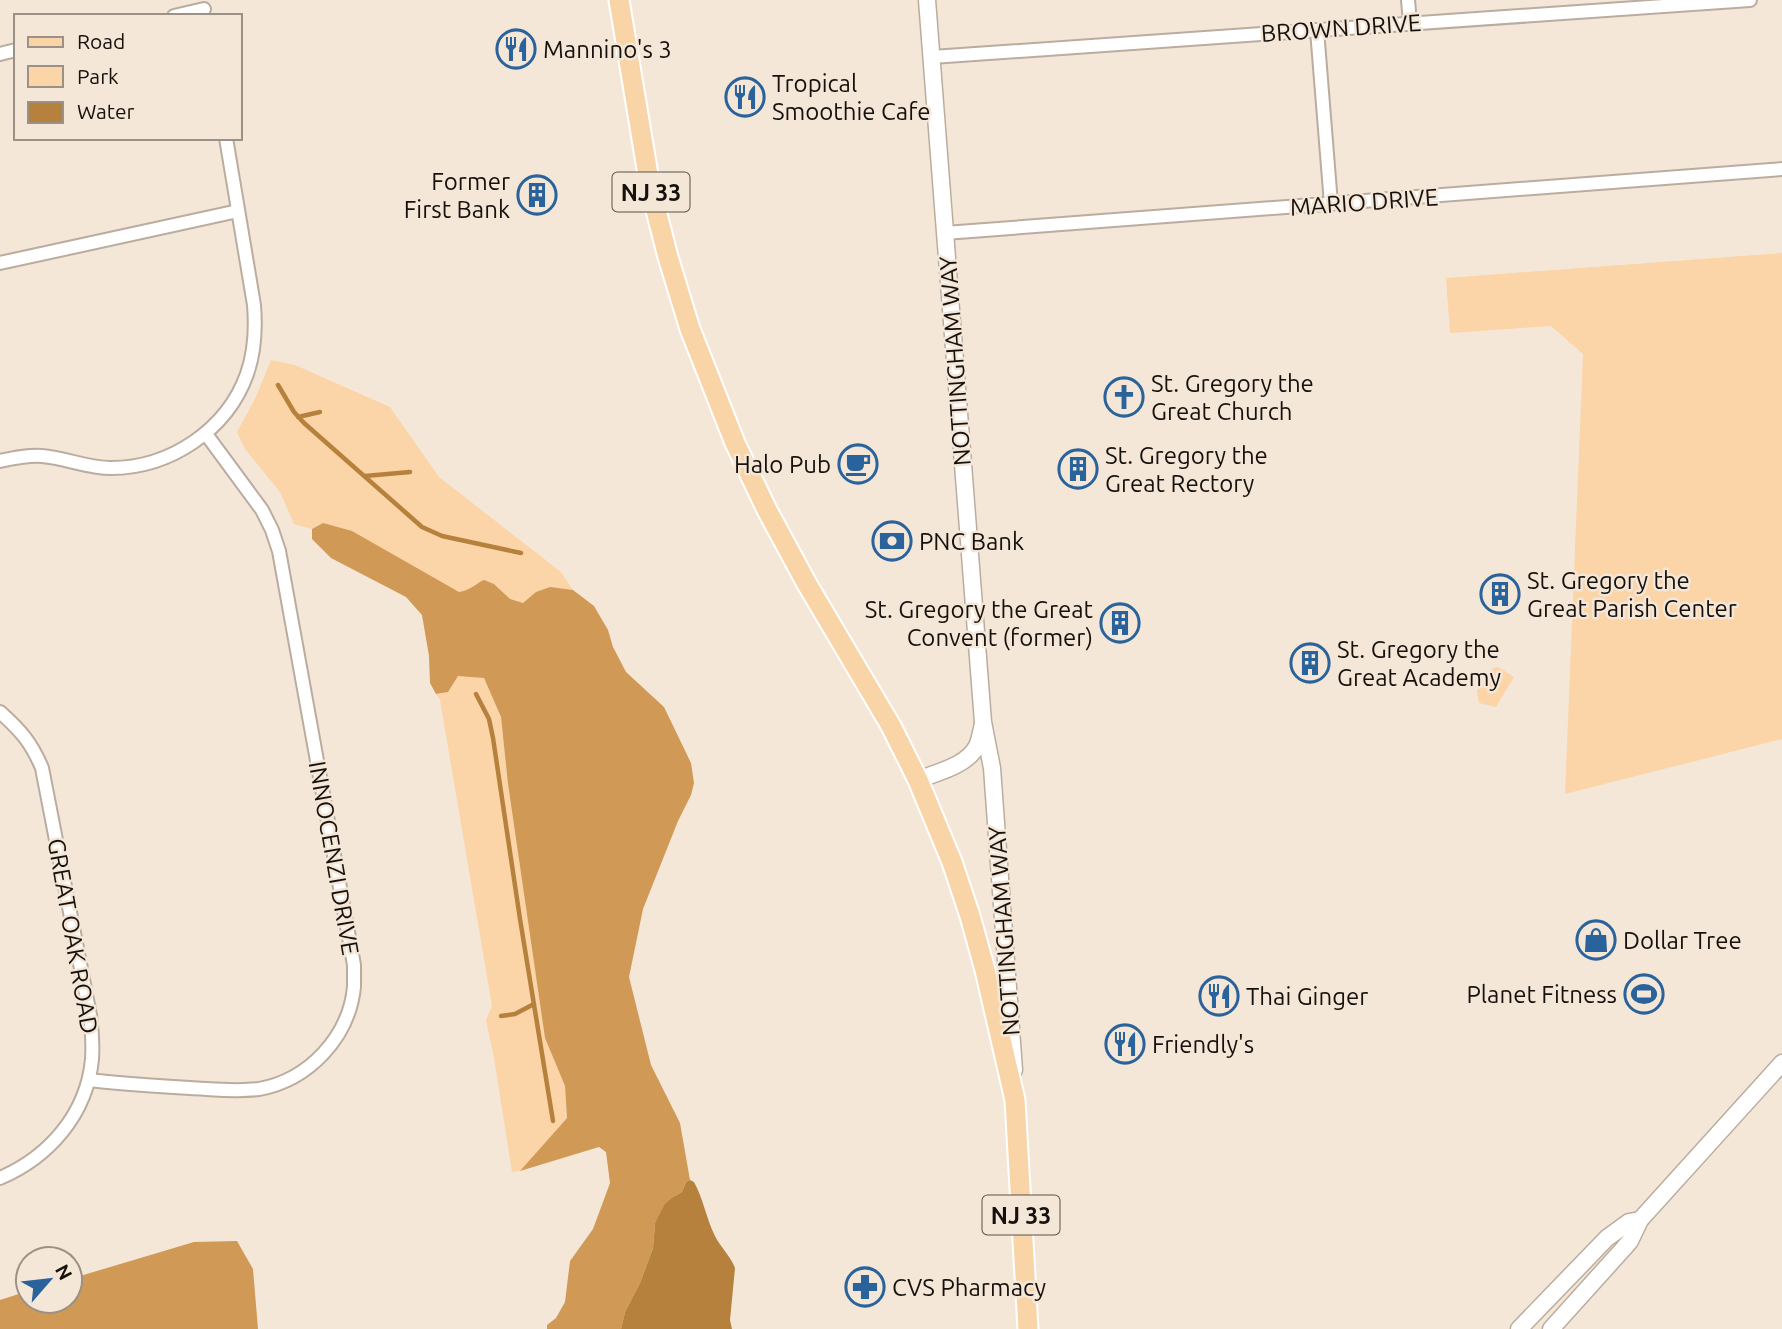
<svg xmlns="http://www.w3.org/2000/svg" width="1782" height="1329" viewBox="0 0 1782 1329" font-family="Ubuntu,sans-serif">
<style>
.green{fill:#fbd4a7}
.forest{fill:#d09955}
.water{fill:#b6813c}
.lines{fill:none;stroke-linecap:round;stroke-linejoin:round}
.stream{stroke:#b6813c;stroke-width:4.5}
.minor-casing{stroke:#baad9f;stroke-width:16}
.tertiary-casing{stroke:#baad9f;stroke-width:19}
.primary-casing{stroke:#fff;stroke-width:23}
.minor{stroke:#fff;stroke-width:12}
.tertiary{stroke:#fff;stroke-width:16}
.primary{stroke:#f9d4a6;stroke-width:19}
.labels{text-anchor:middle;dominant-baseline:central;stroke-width:5;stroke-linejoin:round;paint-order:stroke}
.shield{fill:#f5e7d8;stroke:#595149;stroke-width:2}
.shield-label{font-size:23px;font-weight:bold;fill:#16110c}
.street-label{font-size:24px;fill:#16110c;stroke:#f5e7d8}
.poi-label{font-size:24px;fill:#16110c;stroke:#f5e7d8;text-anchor:start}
</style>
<rect width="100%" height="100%" fill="#f5e7d8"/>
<g class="green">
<path d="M1782 253V739L1565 794 1583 354 1551 326 1450 333 1446 278Z"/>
<path d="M271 360 295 365 390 407 439 477 561 572 573 590C549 587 542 586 524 603L510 600 494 584H475L468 591 459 592 323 523 312 529 294 524 280 492 245 449 237 432 255 399Z"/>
<path d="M1498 667 1514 677 1496 707 1479 703 1477 691 1493 668Z"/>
<path d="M458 675 484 678 501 717 508 784 545 1038 565 1086 567 1118 520 1171 512 1172 494 1058 486 1020 492 1006 440 700 436 694 448 692Z"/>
</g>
<g class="forest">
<path d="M323 523 352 531 459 592C469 591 475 584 484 580L494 584 510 599 523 603 536 592 550 587 573 590 594 606 608 630 613 647 626 672 664 707 691 763 694 783 691 795 678 821 643 909 629 977 651 1065 680 1123 690 1180 686 1182 682 1192 673 1197 655 1223 653 1248 640 1283 625 1312 621 1329H547V1325L556 1318 565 1302 570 1261 593 1229 610 1183 606 1152 599 1147 520 1171 567 1118 565 1086 545 1038 508 784 501 717 484 678 458 676 448 692 436 694 430 683 429 656 422 615 406 597 331 558 312 539V529Z"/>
<path d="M237 1241 253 1269 258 1329H0V1300L28 1291V1301H70V1279L194 1242Z"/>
</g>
<path class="water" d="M690 1180 694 1182C703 1198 706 1217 714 1234 720 1247 730 1255 735 1268L730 1320 732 1329H621L625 1312 640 1283 653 1248 655 1223 665 1204 673 1197 682 1192 686 1182Z"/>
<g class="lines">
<g class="stream">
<path d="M278 385 294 412 304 423 422 527 442 536 521 553"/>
<path d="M298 417 320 412"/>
<path d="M365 476 410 472"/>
<path d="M476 694 489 719 493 738 520 919 553 1121"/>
<path d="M501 1016 515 1014 534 1004"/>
</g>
<g class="minor-casing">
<g id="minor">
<path d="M1408 0 1410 23"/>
<path d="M174 16 204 9"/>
<path d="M1317 30 1331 204"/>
<path d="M0 54 16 50"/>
<path d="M932 57 1750 0"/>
<path d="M945 233 1782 169"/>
<path d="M0 263 238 211"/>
<path d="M0 461C14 458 28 455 42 456 66 458 87 468 111 468 170 468 227 430 247 374 255 351 256 329 254 305L226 138"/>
<path d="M0 712C21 731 31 742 42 768L90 1015C92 1030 93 1044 92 1059 87 1114 49 1157 0 1178"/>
<path d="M89 1080C122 1084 156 1086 190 1088 212 1089 236 1092 259 1089 309 1080 349 1037 354 987 354 980 354 972 354 965L279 551 272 530 262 510 206 434"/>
</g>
</g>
<g class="tertiary-casing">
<g id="tertiary">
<path d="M927 0 983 722 992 768 1014 1070"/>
<path d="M918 780C937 772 967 766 977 746 980 740 981 731 983 724"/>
<path d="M1519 1329 1607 1238 1629 1222 1640 1220"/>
<path d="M1551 1329 1624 1248 1630 1241 1640 1220 1782 1063"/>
</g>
</g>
<g class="primary-casing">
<path id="primary" d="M619 0 650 187 668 257 690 329 709 377 735 443 767 510 807 584 891 726 918 780 952 862 970 916 985 970 1015 1100 1028 1329"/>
</g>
<use href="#minor" class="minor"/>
<use href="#tertiary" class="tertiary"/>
<use href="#primary" class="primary"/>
</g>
<defs>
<g id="restaurant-ring" transform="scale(2.0125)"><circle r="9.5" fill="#f5e7d8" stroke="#2a639b" stroke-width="1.5"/><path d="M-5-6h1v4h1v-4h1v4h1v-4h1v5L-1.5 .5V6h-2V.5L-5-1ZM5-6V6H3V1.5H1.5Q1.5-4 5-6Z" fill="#2a639b"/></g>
<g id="building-ring" transform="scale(2.0125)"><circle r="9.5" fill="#f5e7d8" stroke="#2a639b" stroke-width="1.5"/><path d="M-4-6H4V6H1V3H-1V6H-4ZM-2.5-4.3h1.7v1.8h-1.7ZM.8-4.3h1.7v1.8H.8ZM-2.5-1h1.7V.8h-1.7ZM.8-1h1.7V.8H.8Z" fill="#2a639b"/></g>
<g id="church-ring" transform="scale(2.0125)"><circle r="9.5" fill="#f5e7d8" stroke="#2a639b" stroke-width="1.5"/><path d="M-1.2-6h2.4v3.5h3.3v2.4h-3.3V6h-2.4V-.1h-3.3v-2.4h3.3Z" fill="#2a639b"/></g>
<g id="cafe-ring" transform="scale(2.0125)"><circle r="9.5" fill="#f5e7d8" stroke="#2a639b" stroke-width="1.5"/><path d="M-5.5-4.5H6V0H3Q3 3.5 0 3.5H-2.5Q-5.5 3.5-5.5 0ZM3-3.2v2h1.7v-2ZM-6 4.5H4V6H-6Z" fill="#2a639b"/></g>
<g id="bank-ring" transform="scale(2.0125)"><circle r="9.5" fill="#f5e7d8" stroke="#2a639b" stroke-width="1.5"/><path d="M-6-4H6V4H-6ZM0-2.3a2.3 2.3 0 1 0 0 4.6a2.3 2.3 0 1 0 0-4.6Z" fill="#2a639b"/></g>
<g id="shop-ring" transform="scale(2.0125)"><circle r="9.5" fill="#f5e7d8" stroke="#2a639b" stroke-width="1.5"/><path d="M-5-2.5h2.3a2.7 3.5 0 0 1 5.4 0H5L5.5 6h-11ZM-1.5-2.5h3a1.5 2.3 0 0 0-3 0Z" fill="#2a639b"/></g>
<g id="stadium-ring" transform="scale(2.0125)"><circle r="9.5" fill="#f5e7d8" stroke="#2a639b" stroke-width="1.5"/><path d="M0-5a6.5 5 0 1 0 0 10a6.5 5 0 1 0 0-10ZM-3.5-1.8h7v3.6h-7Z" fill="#2a639b"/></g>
<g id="pharmacy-ring" transform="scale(2.0125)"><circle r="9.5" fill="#f5e7d8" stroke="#2a639b" stroke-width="1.5"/><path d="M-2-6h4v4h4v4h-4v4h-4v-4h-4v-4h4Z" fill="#2a639b"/></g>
</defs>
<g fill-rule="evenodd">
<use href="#restaurant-ring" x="516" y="49"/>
<use href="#restaurant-ring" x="745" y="97"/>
<use href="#building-ring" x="537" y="195"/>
<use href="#church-ring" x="1124" y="397"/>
<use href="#cafe-ring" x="858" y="464"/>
<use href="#building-ring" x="1078" y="469"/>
<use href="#bank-ring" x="892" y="541"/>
<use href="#building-ring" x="1500" y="594"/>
<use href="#building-ring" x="1120" y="623"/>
<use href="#building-ring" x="1310" y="663"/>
<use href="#shop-ring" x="1596" y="940"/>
<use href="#stadium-ring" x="1644" y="994"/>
<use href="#restaurant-ring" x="1219" y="996"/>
<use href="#restaurant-ring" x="1125" y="1044"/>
<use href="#pharmacy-ring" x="865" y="1287"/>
</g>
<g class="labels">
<g class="shield">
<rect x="612.5" y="172.5" width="77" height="39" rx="5"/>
<rect x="982.5" y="1195.5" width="77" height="39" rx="5"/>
</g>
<g class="shield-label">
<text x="651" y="192">NJ 33</text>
<text x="1021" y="1215">NJ 33</text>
</g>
<g class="street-label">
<text transform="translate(1341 28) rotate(-4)">BROWN DRIVE</text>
<text transform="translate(1364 202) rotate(-4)">MARIO DRIVE</text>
<text transform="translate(955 361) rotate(-94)">NOTTINGHAM WAY</text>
<text transform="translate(334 858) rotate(80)">INNOCENZI DRIVE</text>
<text transform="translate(1004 931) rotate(-94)">NOTTINGHAM WAY</text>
<text transform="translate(73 936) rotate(80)">GREAT OAK ROAD</text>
</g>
<g class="poi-label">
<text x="543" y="49">Mannino's 3</text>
<text x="772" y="83">Tropical<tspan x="772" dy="28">Smoothie Cafe</tspan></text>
<text x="510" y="181" text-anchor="end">Former<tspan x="510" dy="28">First Bank</tspan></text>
<text x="1151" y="383">St. Gregory the<tspan x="1151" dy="28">Great Church</tspan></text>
<text x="1105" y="455">St. Gregory the<tspan x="1105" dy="28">Great Rectory</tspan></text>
<text x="831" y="464" text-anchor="end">Halo Pub</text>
<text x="919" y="541">PNC Bank</text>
<text x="1527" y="580">St. Gregory the<tspan x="1527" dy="28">Great Parish Center</tspan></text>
<text x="1093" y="609" text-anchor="end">St. Gregory the Great<tspan x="1093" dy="28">Convent (former)</tspan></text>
<text x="1337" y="649">St. Gregory the<tspan x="1337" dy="28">Great Academy</tspan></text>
<text x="1623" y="940">Dollar Tree</text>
<text x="1617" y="994" text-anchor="end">Planet Fitness</text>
<text x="1246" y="996">Thai Ginger</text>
<text x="1152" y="1044">Friendly's</text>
<text x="892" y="1287">CVS Pharmacy</text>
</g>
</g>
<rect x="14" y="14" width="228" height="126" fill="#f5e7d8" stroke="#9c9186" stroke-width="2"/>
<rect x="28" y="37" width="35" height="10" fill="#f9d4a6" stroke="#9c9186" stroke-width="2"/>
<text x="77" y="49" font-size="21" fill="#16110c">Road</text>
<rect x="28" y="66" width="35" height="21" fill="#fbd4a7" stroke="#9c9186" stroke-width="2"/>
<text x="77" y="84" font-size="21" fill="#16110c">Park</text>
<rect x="28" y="102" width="35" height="21" fill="#b6813c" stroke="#9c9186" stroke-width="2"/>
<text x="77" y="119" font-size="21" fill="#16110c">Water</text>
<g transform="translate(49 1280) rotate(62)"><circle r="33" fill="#f5e7d8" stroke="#9c9186" stroke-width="2"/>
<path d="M0-5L12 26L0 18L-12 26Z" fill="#2a639b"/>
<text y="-10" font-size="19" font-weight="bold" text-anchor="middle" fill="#16110c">N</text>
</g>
</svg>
